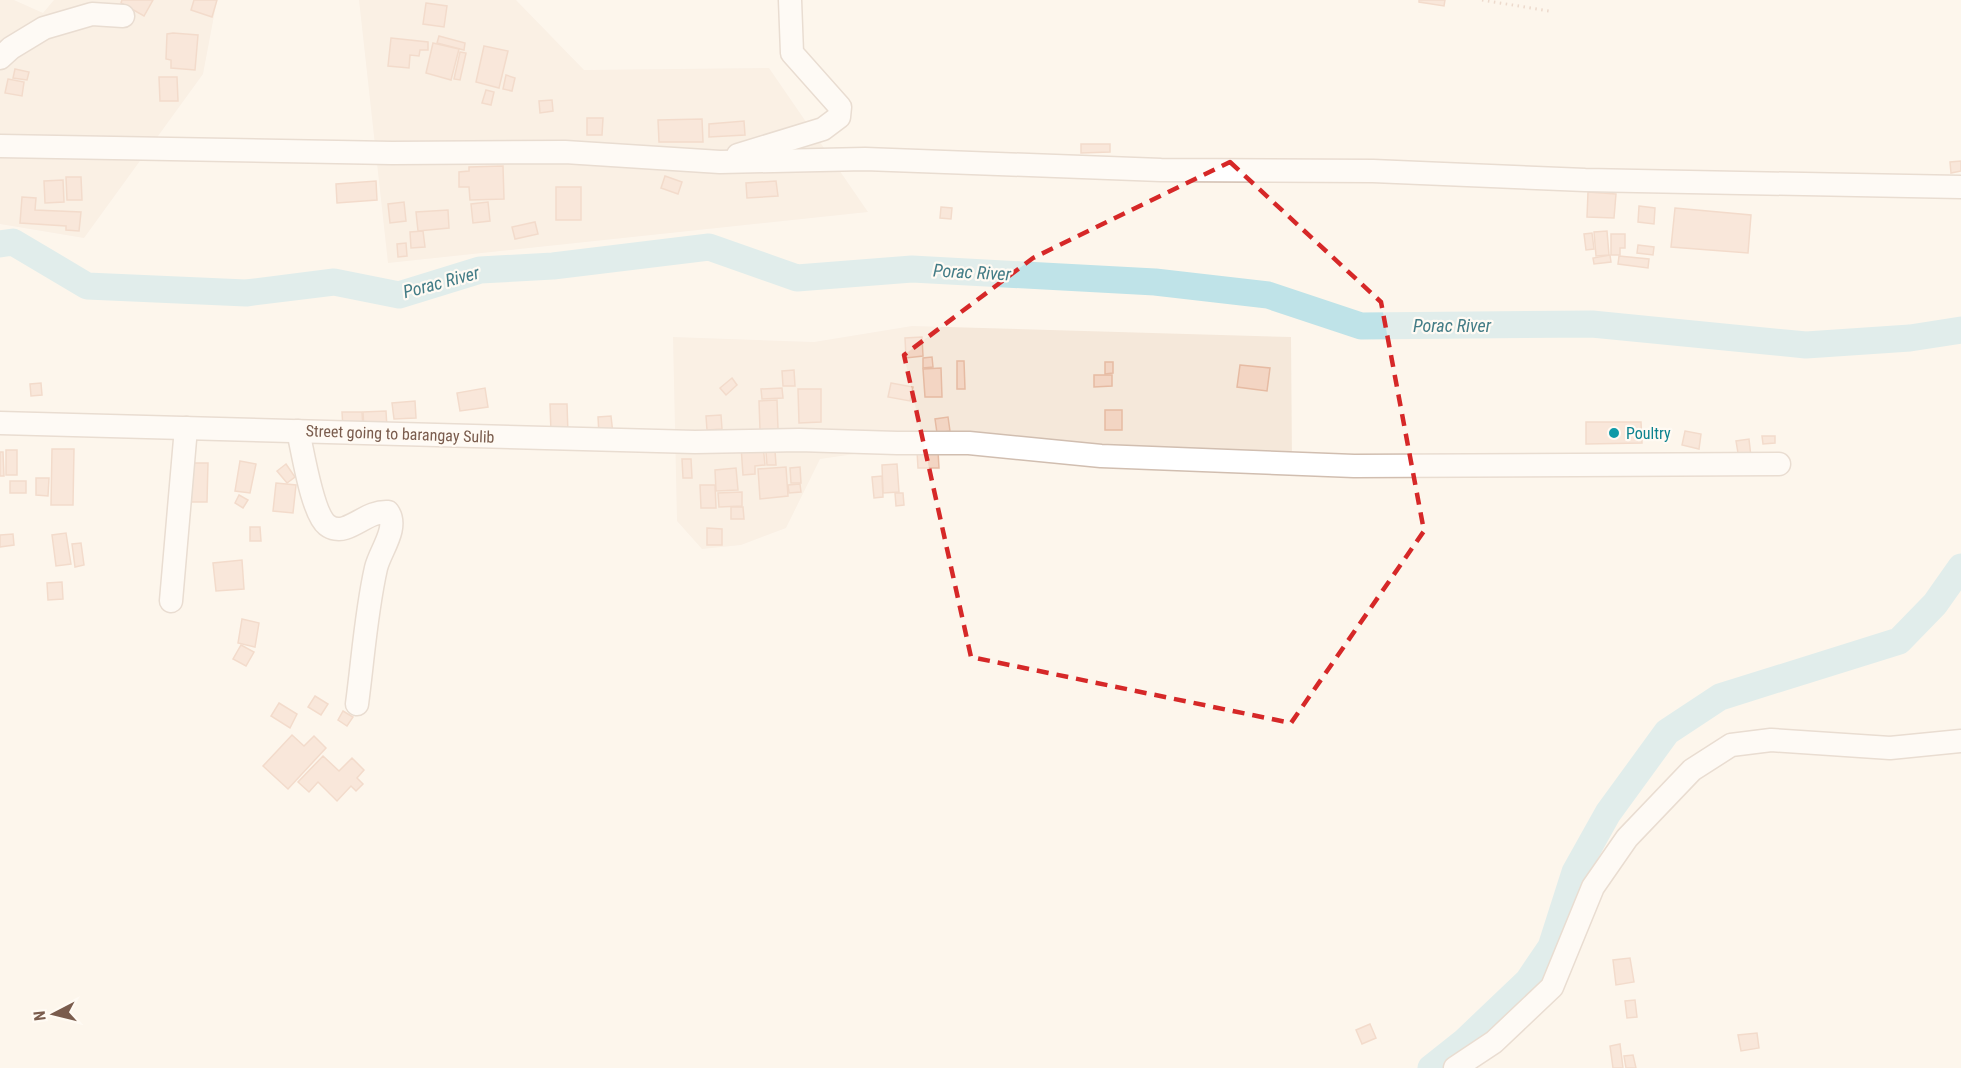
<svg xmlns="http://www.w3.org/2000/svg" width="1961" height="1068" viewBox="0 0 1961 1068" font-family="'Roboto Condensed',sans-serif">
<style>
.residential{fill:#f5e8da}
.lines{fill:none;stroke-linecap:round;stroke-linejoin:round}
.river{stroke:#bfe3e8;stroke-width:27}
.building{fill:#f3d5c3;stroke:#e6bba3;stroke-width:1.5}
.minor-casing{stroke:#d1beb0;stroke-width:25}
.path{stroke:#d9b8a5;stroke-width:3;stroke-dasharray:1.5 4.5;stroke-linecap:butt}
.minor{stroke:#fff;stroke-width:22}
.marked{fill:none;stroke:#d62828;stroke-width:4.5;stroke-dasharray:12 8;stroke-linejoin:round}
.culture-dot{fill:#0f9aa8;stroke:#fffaf3;stroke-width:2}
.labels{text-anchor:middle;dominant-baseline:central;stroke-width:4.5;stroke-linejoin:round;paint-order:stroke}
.culture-label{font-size:16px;fill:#0d838f;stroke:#fffaf3;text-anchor:start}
.street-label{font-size:16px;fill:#7a5c4d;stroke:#fffaf3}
.water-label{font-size:18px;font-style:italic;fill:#437c86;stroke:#fffaf3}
</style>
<rect width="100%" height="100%" fill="#fdf6ec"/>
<g class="residential">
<path d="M0 0H14L43 13 54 0H217L203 74 84 238 0 224Z"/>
<path d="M359 0H516L584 70 769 68 868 212 388 263Z"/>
<path d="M912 326 1291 337 1292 463 937 442 820 459 786 528 741 545 702 549 677 521 673 337 814 342Z"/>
</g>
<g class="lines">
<g class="river">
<path d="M0 244 13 242 87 286 246 293 334 282 399 295 480 270 553 266 709 247 797 278 912 269 1155 282 1268 295 1361 326 1592 324 1806 345 1910 338 1961 330"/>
<path d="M1431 1068 1465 1041 1528 981 1551 947 1575 872 1608 813 1667 732 1720 697 1899 641 1935 604 1961 567"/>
</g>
</g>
<g class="building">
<path d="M122 0H153L144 16 121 3Z"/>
<path d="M194 0H217L212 17 191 10Z"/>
<path d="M1419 0H1445L1444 6 1419 2Z"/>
<path d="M426 3 447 6 444 27 423 24Z"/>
<path d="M173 33 198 35 195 70 171 68V60L166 59 167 34Z"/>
<path d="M439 36 465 43 464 50 437 43Z"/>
<path d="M391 38 428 42V50H420L419 56 410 55 409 68 388 66Z"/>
<path d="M433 43 459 49 451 80 426 73Z"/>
<path d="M484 46 508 51 499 88 476 82Z"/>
<path d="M460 52 466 53 460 80 454 79Z"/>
<path d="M15 69 29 72 27 80 13 78Z"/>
<path d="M506 75 515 78 512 91 503 89Z"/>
<path d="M159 77H177L178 101H160Z"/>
<path d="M8 79 24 82 22 96 5 93Z"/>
<path d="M486 90 494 92 491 105 482 103Z"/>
<path d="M552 100 553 111 540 113 539 101Z"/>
<path d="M587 118H603L602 135H587Z"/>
<path d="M702 119 703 142H659L658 120Z"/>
<path d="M744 121 745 135 709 137V124Z"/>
<path d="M1081 144H1110V152L1081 153Z"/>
<path d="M1961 161V171L1951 173 1950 162Z"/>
<path d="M503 166 504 199 470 200 469 187H459V172L469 171V167Z"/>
<path d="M665 176 682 182 678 194 661 188Z"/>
<path d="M66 177H81L82 200H67Z"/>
<path d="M63 180 64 202 45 203 44 181Z"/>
<path d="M376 181 377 200 337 203 336 184Z"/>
<path d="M776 181 778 196 747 198 746 183Z"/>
<rect x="556" y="187" width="25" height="33"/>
<path d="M1588 192 1616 194 1614 218 1587 217Z"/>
<path d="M22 197 36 198 35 210 81 212 79 231 66 230V226L20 223Z"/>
<path d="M404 202 406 221 390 223 388 204Z"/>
<path d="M488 202 490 221 473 223 471 204Z"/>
<path d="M1639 206 1655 208 1654 224 1638 222Z"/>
<path d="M941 207 952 208 951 219 940 218Z"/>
<path d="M1675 208 1751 215 1748 253 1671 247Z"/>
<path d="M448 210 449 228 418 231 416 212Z"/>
<path d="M535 222 538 234 515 239 512 227Z"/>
<path d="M423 231 425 247 411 248 410 232Z"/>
<path d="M1607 231 1609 255 1596 256 1594 232Z"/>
<path d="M1592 233 1594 249 1586 250 1584 234Z"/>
<path d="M1611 234H1625V248H1620V255H1611Z"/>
<path d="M406 243 407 256 398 257 397 244Z"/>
<path d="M1638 245 1654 247 1653 255 1637 253Z"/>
<path d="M1610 255 1611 262 1594 264 1593 258Z"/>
<path d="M1619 256 1649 259 1648 268 1618 264Z"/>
<path d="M922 337 923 356 906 358 905 338Z"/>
<path d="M932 357 933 367 923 368V358Z"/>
<path d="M957 361H964L965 389H957Z"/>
<path d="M1105 362H1113V373L1105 374Z"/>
<path d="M1240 365 1270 368 1267 391 1237 387Z"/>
<path d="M941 368 942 397H925L923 369Z"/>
<path d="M794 370 795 386H783L782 371Z"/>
<path d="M1094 375H1112V386L1094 387Z"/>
<path d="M732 378 737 385 726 395 720 388Z"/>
<path d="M41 383 42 395 31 396 30 384Z"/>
<path d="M891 383 913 387 910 401 888 397Z"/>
<path d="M485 388 488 407 460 411 457 393Z"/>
<path d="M782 388 783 398 762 399 761 389Z"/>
<path d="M798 389H821V422L799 423Z"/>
<path d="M777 400 778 429 760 430 759 401Z"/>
<path d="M415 401 416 418 394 419 392 403Z"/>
<path d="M550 404H567L568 433H551Z"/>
<rect x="1105" y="410" width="17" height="20"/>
<path d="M386 411 387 428 364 429 363 412Z"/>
<path d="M342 412H362L363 428 343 429Z"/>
<path d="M721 415 722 429 707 430 706 416Z"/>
<path d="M611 416 613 434 599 435 598 417Z"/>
<path d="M948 417 950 431 937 433 935 419Z"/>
<path d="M1586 422H1641L1642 443 1586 444Z"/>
<path d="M1685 431 1701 434 1699 449 1682 445Z"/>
<path d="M1762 436H1775V443L1763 444Z"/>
<path d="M1749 439 1751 457 1739 459 1736 441Z"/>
<path d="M763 445 765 465 755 466V474L743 475 741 446Z"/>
<path d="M52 449H74L73 505H51Z"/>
<rect x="6" y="450" width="11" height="25"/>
<path d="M775 451 776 465H767L766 452Z"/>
<path d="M917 451H938L939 468H918Z"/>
<path d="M0 452H3L4 476H0Z"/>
<path d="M682 459H691L692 478H683Z"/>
<path d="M240 461 256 464 250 493 235 491Z"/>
<path d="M187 463H208L207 502H186Z"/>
<path d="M286 464 295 477 287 483 277 471Z"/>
<path d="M897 464 899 492 883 493 882 465Z"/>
<path d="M786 467 788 496 760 499 758 469Z"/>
<path d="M800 467 801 483H791L790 468Z"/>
<path d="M736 468 738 490 716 491 715 470Z"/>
<path d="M882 476 883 497 874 498 872 477Z"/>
<path d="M36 478H49L48 496 36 495Z"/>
<rect x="10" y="481" width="16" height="12"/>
<path d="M276 483 296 485 293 513 273 511Z"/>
<path d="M800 484 801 492 789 493 788 485Z"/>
<path d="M700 485H715L716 508H701Z"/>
<path d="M742 492V506L719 507 718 493Z"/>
<path d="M895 493H903L904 505 896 506Z"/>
<path d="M239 495 248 500 243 508 235 503Z"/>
<path d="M731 507H743L744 519H731Z"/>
<path d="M250 527H260L261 541H250Z"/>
<path d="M707 528 722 529V545H707Z"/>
<path d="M66 533 71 564 56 566 52 535Z"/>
<path d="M13 534 14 545 0 547V535Z"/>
<path d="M81 543 84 565 75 567 72 544Z"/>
<path d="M242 560 244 589 216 591 213 563Z"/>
<path d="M62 582 63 599 48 600 47 583Z"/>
<path d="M242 619 259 623 255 647 238 643Z"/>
<path d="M241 645 254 652 246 666 233 659Z"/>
<path d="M315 696 328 704 321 715 308 707Z"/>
<path d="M279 703 297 714 290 728 271 716Z"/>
<path d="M343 711 353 717 347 726 338 720Z"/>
<path d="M292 735 304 746 314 736 326 748 288 789 263 766Z"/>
<path d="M323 756 339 771 352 758 364 770 357 778 363 784 356 791 351 786 337 801 318 782 309 792 298 782Z"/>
<path d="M1630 958 1634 982 1616 985 1613 960Z"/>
<path d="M1635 1000 1637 1017 1627 1018 1625 1001Z"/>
<path d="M1370 1024 1376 1038 1362 1044 1356 1030Z"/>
<path d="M1757 1033 1759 1048 1741 1051 1738 1035Z"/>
<path d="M1620 1044 1623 1068H1613L1610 1046Z"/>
<path d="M1633 1055 1636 1068H1626L1624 1056Z"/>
</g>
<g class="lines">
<g class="minor-casing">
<g id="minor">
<path d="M0 58 11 48 44 28 92 14 123 16"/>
<path d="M0 146 392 153 565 152 720 162 865 159 1161 170 1373 171 1585 180 1961 187"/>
<path d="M738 155 823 129 839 117 840 107 792 53 790 0"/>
<path d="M0 423 695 442 799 440 897 443H969L1101 456 1354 466 1779 464"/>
<path d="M298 431C303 452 312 513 327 525 332 529 339 530 345 528 360 523 371 511 388 512 399 528 380 551 376 568 366 612 363 659 357 704"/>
<path d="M171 601 186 428"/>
<path d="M1455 1068 1494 1042 1552 987 1593 887 1627 838 1692 770 1731 745 1771 740 1890 748 1961 741"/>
</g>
</g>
<path class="path" d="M1482 0 1549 11"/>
<use href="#minor" class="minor"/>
</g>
<path d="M0 0H1961V1068H0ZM1230 162 1381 302 1424 531 1291 723 971 657 904 355 1033 258Z" fill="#fdf6ec" fill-opacity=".55" fill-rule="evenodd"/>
<path class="marked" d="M1230 162 1381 302 1424 531 1291 723 971 657 904 355 1033 258Z"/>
<circle class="culture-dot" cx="1614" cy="433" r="6"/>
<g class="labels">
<g class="culture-label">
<text x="1626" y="433">Poultry</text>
</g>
<g class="street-label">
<text transform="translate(400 434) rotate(2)">Street going to barangay Sulib</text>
</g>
<g class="water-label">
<text transform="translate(972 272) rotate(3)">Porac River</text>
<text transform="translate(441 282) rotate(-15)">Porac River</text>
<text x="1452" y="325">Porac River</text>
</g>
</g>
<g transform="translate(54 1014) rotate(263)" stroke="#fffaf3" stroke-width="4.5" paint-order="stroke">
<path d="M0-4.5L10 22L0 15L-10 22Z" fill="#7a5c4d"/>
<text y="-9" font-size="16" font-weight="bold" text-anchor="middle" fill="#7a5c4d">N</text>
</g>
</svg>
